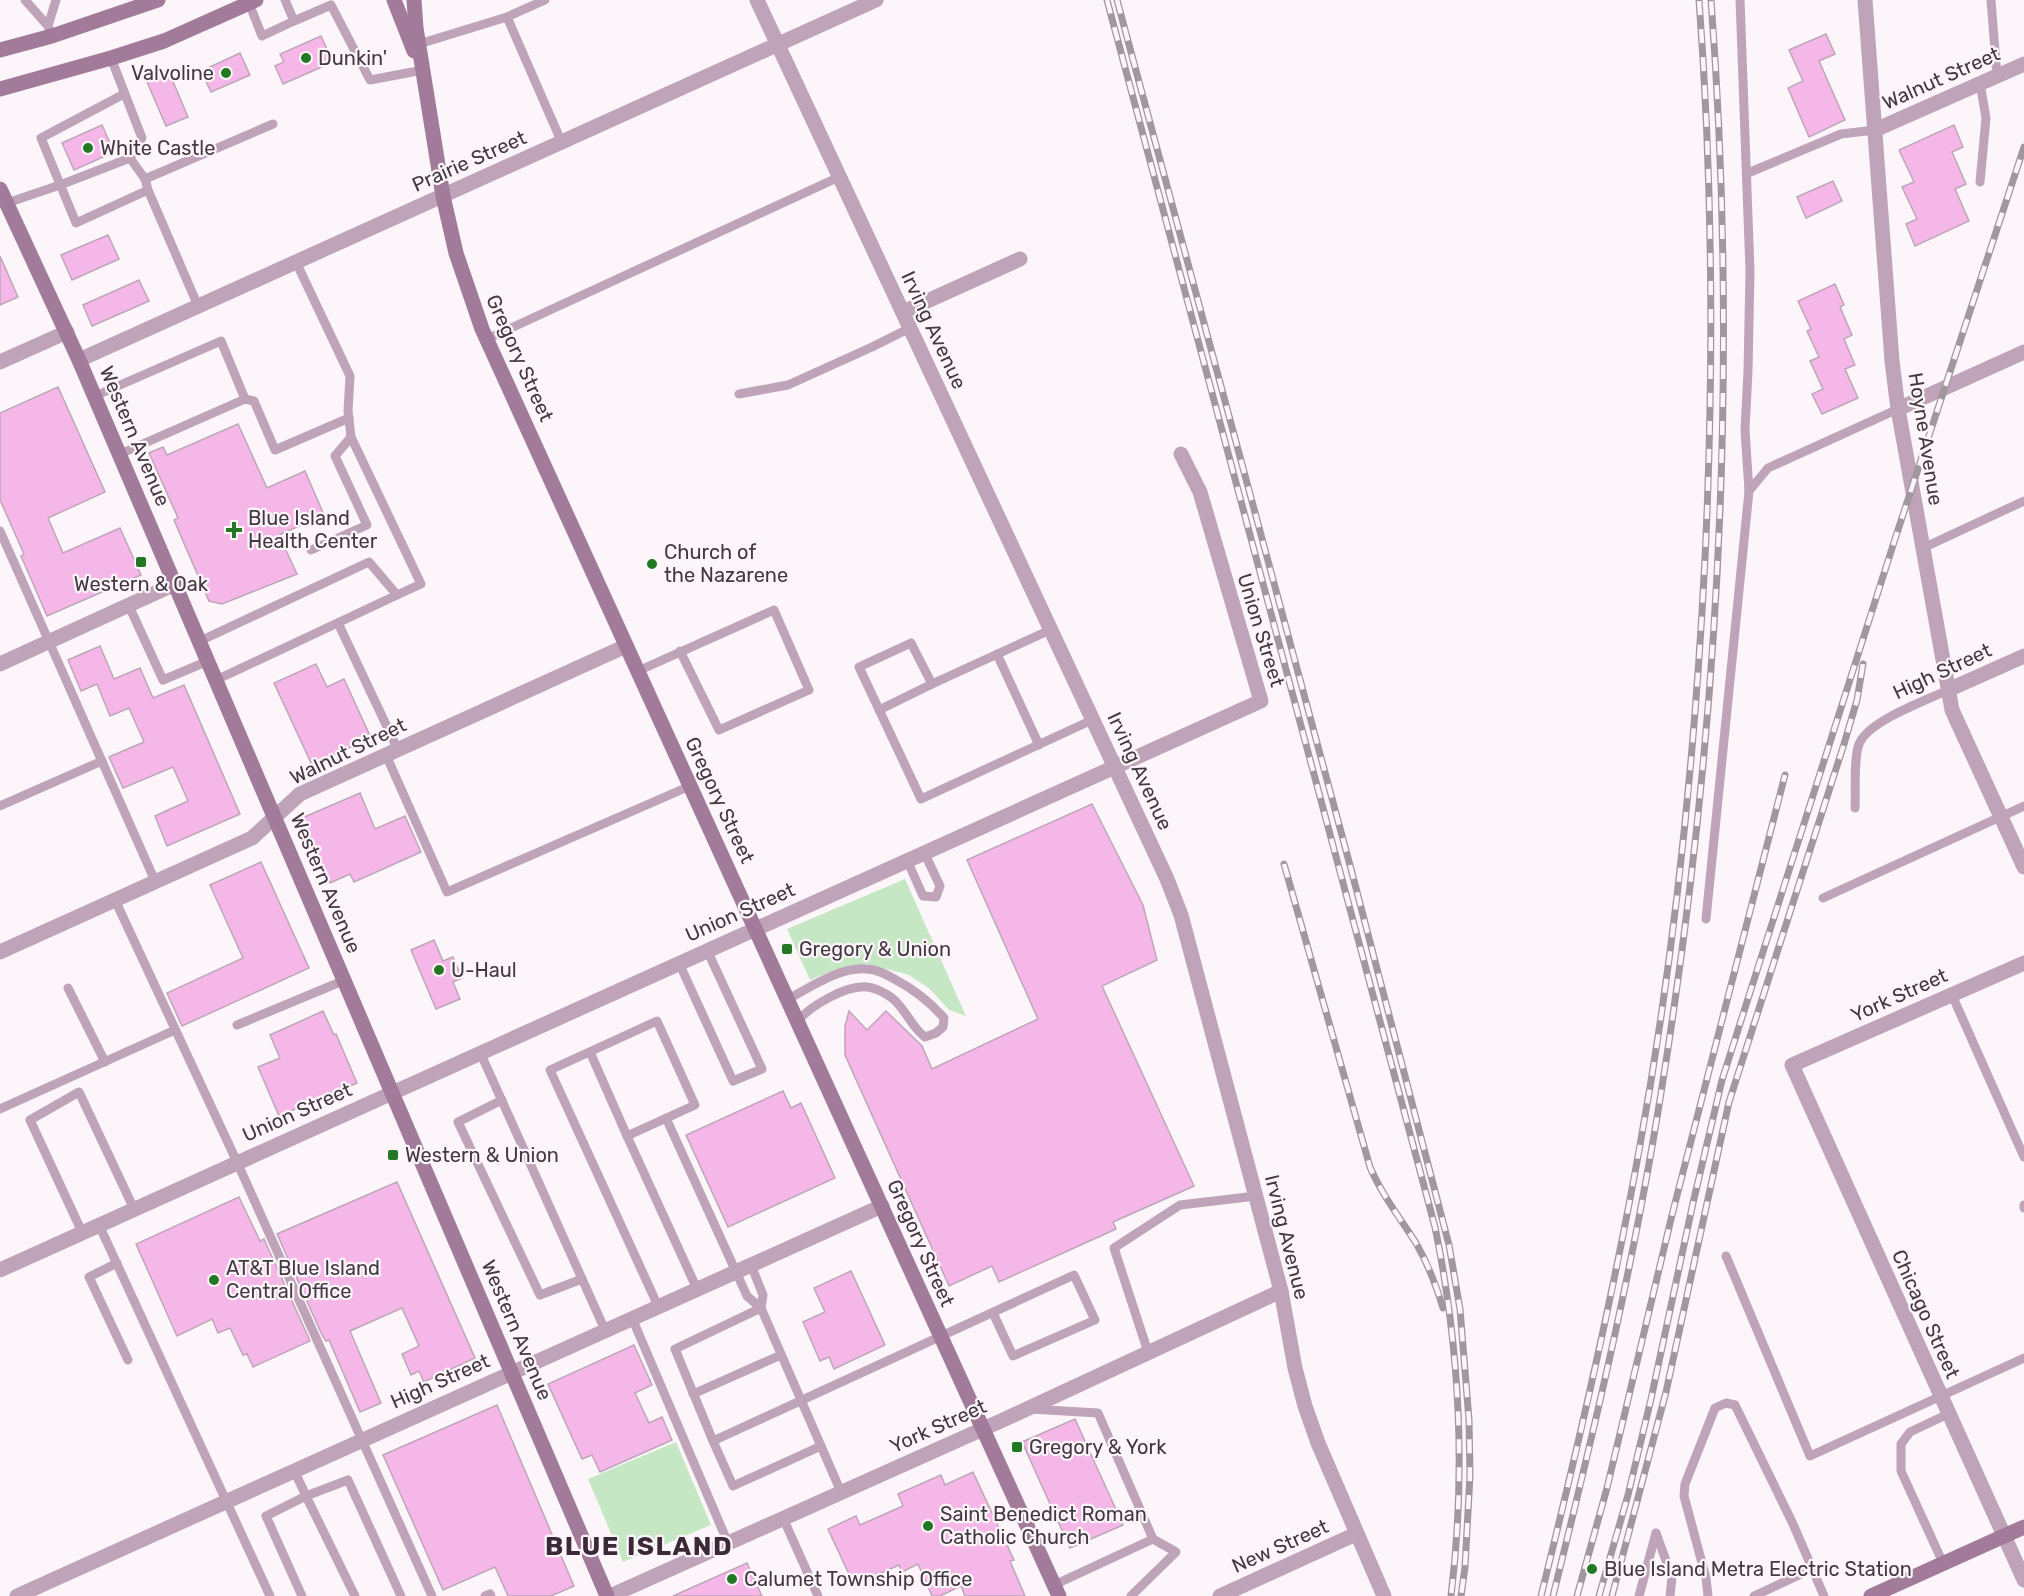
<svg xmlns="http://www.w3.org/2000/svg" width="2024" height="1596" viewBox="0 0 2024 1596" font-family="Rubik,sans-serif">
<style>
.green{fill:#c6e7c4}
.building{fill:#f5b7e8;stroke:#bea6b9;stroke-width:1.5}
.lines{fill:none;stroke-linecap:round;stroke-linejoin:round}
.lane{stroke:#bfa4b9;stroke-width:9}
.street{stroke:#bfa4b9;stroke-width:15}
.secondary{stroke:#a27b9a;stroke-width:15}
.rail-casing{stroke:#a0989e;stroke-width:7}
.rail{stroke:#fcf6fa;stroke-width:4.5;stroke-dasharray:14;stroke-linecap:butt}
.poi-dot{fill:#237823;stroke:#fcf6fa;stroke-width:2}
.labels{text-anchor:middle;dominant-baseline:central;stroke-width:4.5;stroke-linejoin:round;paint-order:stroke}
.poi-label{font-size:20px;fill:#433941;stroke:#fcf6fa;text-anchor:start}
.street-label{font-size:20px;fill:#433941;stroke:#fcf6fa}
.district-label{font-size:26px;font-weight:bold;letter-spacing:1.5px;fill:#3c2938;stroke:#fcf6fa}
</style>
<rect width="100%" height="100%" fill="#fcf6fa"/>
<g class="green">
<path d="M905 879 966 1016 949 1010 930 989 909 975 867 964 832 971 810 980 787 929Z"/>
<path d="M676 1442 711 1525 623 1562 588 1479Z"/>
</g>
<g class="building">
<path d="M1826 34 1835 54 1819 61 1845 120 1809 137 1788 88 1803 81 1789 50Z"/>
<path d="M321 36 333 62 283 84 275 66 284 62 280 54Z"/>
<path d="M240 53 250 75 211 92 201 71Z"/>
<path d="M169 72 188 117 166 126 147 82Z"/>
<path d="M102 125 114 152 74 170 62 143Z"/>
<path d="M1954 125 1963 147 1952 152 1966 184 1955 189 1969 221 1915 246 1906 224 1917 219 1902 187 1914 182 1899 150Z"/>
<path d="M1833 181 1842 201 1806 218 1797 197Z"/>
<path d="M108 235 119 259 72 280 61 255Z"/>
<path d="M0 256 18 297 0 305Z"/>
<path d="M139 280 149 301 92 326 83 305Z"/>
<path d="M1835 284 1844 305 1840 307 1852 335 1844 339 1855 365 1845 369 1858 398 1822 414 1812 394 1823 389 1810 361 1819 357 1807 331 1811 329 1798 301Z"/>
<path d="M58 387 105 492 48 518 63 553 120 528 141 575 47 616 21 556 24 554 0 500V413Z"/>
<path d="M238 424 267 488 305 471 324 515 279 535 297 574 222 604 209 601 174 520 178 518 149 453 163 447 167 455Z"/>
<path d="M100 646 114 679 140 668 153 698 184 685 240 814 167 846 155 816 188 801 173 767 123 788 109 757 144 742 129 708 110 716 97 684 81 691 68 660Z"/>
<path d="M316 664 327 687 344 679 371 738 312 765 274 683Z"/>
<path d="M360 793 375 829 405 816 421 852 354 882 350 874 330 883 302 818Z"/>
<path d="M1092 804 1143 905 1157 960 1102 986 1194 1186 1113 1222 1116 1229 999 1282 992 1266 949 1286 845 1055V1026L849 1011 867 1030 886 1011 922 1046 932 1069 1038 1019 967 860Z"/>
<path d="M261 862 309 968 182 1026 167 993 243 958 210 885Z"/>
<path d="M434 940 443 961 453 957 462 978 453 982 460 999 436 1009 411 950Z"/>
<path d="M323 1011 334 1035 336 1034 357 1083 279 1116 258 1067 280 1058 270 1035Z"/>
<path d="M783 1091 791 1108 801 1103 835 1178 728 1227 686 1135Z"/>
<path d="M397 1182 475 1358 424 1382 419 1371 411 1375 402 1354 419 1346 402 1308 350 1331 381 1403 360 1412 329 1340 326 1341 322 1335 277 1234Z"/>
<path d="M239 1197 260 1241 264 1239 310 1341 253 1367 247 1354 243 1355 230 1328 218 1333 212 1319 177 1336 136 1244Z"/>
<path d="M851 1271 885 1345 834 1369 829 1357 820 1361 803 1322 825 1312 814 1288Z"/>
<path d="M634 1345 652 1385 635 1393 649 1423 662 1417 672 1440 600 1472 592 1455 582 1459 548 1384Z"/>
<path d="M497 1405 574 1586 551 1596H508L495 1567 443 1590 383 1455Z"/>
<path d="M1075 1419 1123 1525 1070 1548 1022 1442Z"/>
<path d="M973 1472 1014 1560 1010 1561 1025 1596H965L961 1586 940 1596H932L918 1564 902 1572 899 1565 854 1585 828 1529 856 1516 860 1525 903 1506 898 1494 941 1475 945 1485Z"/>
<path d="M747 1563 762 1596H673Z"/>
</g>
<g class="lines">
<g class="lane">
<path d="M25 0 48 26 52 36"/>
<path d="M1740 0 1750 271 1748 371 1745 430 1749 491"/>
<path d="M1991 0 1997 76"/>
<path d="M249 3 262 36 294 21 285 0"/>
<path d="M507 17 562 143"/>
<path d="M294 21 331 5 370 80 423 70"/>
<path d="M48 26 56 0"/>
<path d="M419 44 507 17 545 0"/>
<path d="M1980 83 1986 118 1980 182"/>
<path d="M124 94 41 138 76 223 148 190"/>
<path d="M130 158 145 179 148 190 198 306"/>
<path d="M1748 173 1841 134 1875 130"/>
<path d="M145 179 273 124"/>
<path d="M7 203 60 185 130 158 142 138 111 58"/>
<path d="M296 262 350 376 348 411 351 437 421 584 397 595"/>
<path d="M487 339 839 177"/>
<path d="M739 394 788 385 872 347 910 328"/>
<path d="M95 396 221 341 245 399 120 454"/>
<path d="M245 399 254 401 275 450 349 418"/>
<path d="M0 531 155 881"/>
<path d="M1923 548 2024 501"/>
<path d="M311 550 367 525 335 456 351 437"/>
<path d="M129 606 163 680 208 661"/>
<path d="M338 623 398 750"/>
<path d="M1050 630 932 684 911 643 859 667 921 799 1092 720"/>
<path d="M200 641 369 562 397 595 216 680"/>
<path d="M997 654 1039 745"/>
<path d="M638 671 774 610 809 690 719 730 680 651"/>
<path d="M879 710 932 684"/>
<path d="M386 755 447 892 690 786"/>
<path d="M0 806 102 761"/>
<path d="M1855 808C1856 793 1853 754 1860 742 1871 720 1925 701 1948 690"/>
<path d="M907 860 923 896 936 897 940 886 924 852"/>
<path d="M1823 898 2024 806"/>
<path d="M115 900 237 1162 432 1596"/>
<path d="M1706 919 1749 491 1768 468 1898 409"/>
<path d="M679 963 733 1081 762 1069 707 950"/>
<path d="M68 988 105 1062"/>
<path d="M1952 995 2024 1157"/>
<path d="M788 999C811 987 839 967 866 969 877 969 887 975 896 980 915 990 930 1002 944 1018L943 1027 936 1033 925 1037C911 1027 906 1009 892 998 885 993 876 988 867 987 846 985 810 1006 798 1021"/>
<path d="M237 1025 345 980"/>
<path d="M480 1052 605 1330"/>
<path d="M590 1052 627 1136"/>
<path d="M502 1100 458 1122 540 1295 582 1279"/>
<path d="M0 1109 175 1030"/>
<path d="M666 1118 747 1296 761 1308 841 1492"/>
<path d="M2024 1205V1208"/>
<path d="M99 1225 270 1596"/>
<path d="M82 1232 30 1120 79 1092 134 1209"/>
<path d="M1726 1256 1810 1456 2024 1358"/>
<path d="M117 1263 89 1277 128 1360"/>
<path d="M751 1265 763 1295 761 1308"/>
<path d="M658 1306 550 1070 657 1021 695 1105 627 1136 697 1289"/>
<path d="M761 1308 675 1349 713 1441 1074 1275 1095 1320 1013 1356 993 1313"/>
<path d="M632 1318 728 1543"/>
<path d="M1148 1352 1114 1248 1180 1205 1256 1196"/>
<path d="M693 1394 781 1355"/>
<path d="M1030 1409 1098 1413 1153 1539 1176 1552 1131 1596"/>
<path d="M713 1441 733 1486 821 1446"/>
<path d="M294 1470 306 1496 266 1516 302 1596"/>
<path d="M783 1518 818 1596"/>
<path d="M1656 1533 1672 1577 1670 1596"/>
<path d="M1943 1563 1901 1471V1444L1910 1432 1948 1414"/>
<path d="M1054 1585 1153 1539"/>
<path d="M355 1596 306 1496 348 1480 401 1596"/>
<path d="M485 1596 490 1594 491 1596"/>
<path d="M1639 1596 1656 1533"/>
<path d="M1708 1596 1706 1578 1684 1496 1685 1484 1715 1408 1726 1403 1735 1405 1793 1524 1824 1596"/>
<path d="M1754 1596 1812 1569"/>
</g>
<g class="street">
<path d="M757 0 1167 879 1181 915 1281 1291 1295 1368 1305 1406 1318 1443 1384 1596"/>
<path d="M1865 0 1892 361 1898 409 1952 710 2024 867"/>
<path d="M1875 130 2024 64"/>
<path d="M903 312 1020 259"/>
<path d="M79 360 876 0"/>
<path d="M0 362 67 332"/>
<path d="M1898 409 2024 352"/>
<path d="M0 664 175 584"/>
<path d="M1948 690 2024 656"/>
<path d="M0 952 252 838 300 794 626 646"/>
<path d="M2024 963 1792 1065 2024 1580"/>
<path d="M0 1270 1261 701 1200 492 1181 454"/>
<path d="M17 1596 882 1206"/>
<path d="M610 1596 1003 1420 1281 1291"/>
<path d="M1220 1596 1356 1534"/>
</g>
<g class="secondary">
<path d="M394 0 414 51"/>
<path d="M414 0 416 28 443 196 456 253 482 329 1059 1596"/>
<path d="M0 50 52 36 158 0"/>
<path d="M0 89 111 58 164 41 256 0"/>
<path d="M0 189 79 360 607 1596"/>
<path d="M1871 1596 2024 1527"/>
</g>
<g class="rail-casing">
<g id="rail">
<path d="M1107 0 1435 1227C1460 1349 1466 1473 1451 1596"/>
<path d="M1117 0 1351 869 1449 1245 1460 1309 1469 1420 1470 1475 1465 1567 1461 1596"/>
<path d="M1284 864 1370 1167C1382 1195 1400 1218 1416 1243 1428 1264 1436 1285 1443 1308"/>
<path d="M1541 1596C1578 1447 1613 1297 1640 1145 1675 952 1695 755 1705 558 1714 372 1713 186 1699 0"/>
<path d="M1553 1596C1596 1423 1637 1250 1664 1074 1720 720 1738 357 1711 0"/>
<path d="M1577 1596 1607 1488 1672 1215 1785 775"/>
<path d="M1599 1596 1628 1495 1651 1399 1693 1203 1722 1080 1895 539 2024 147"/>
<path d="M1612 1596 1666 1392 1729 1102 1844 744 1857 700 1863 664"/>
</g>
</g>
<use href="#rail" class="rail"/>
</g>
<g class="poi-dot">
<circle cx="306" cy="58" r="6"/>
<circle cx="226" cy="73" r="6"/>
<circle cx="88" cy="148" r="6"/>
<path d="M231 521h6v6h6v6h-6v6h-6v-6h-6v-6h6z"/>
<rect x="135" y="556" width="12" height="12" rx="3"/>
<circle cx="652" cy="564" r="6"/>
<rect x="781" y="943" width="12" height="12" rx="3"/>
<circle cx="439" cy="970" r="6"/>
<rect x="387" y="1149" width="12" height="12" rx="3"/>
<circle cx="214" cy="1280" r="6"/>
<rect x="1011" y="1441" width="12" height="12" rx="3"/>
<circle cx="928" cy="1526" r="6"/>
<circle cx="1592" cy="1569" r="6"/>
<circle cx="732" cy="1579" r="6"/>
</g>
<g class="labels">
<g class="poi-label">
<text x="318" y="58">Dunkin'</text>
<text x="214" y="73" text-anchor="end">Valvoline</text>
<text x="100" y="148">White Castle</text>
<text x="248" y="518">Blue Island<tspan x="248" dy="23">Health Center</tspan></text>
<text x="664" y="552">Church of<tspan x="664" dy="23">the Nazarene</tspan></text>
<text x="141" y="584" text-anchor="middle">Western &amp; Oak</text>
<text x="799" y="949">Gregory &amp; Union</text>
<text x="451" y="970">U-Haul</text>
<text x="405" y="1155">Western &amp; Union</text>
<text x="226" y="1268">AT&amp;T Blue Island<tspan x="226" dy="23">Central Office</tspan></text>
<text x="1029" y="1447">Gregory &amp; York</text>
<text x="940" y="1514">Saint Benedict Roman<tspan x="940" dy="23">Catholic Church</tspan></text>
<text x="1604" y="1569">Blue Island Metra Electric Station</text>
<text x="744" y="1579">Calumet Township Office</text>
</g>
<g class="street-label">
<text transform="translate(1941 78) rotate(-24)">Walnut Street</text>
<text transform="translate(469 161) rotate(-24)">Prairie Street</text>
<text transform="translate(934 330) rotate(65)">Irving Avenue</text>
<text transform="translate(520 358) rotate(66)">Gregory Street</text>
<text transform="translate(135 436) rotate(67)">Western Avenue</text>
<text transform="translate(1926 439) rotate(81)">Hoyne Avenue</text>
<text transform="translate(1261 630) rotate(73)">Union Street</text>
<text transform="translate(1942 671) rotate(-25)">High Street</text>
<text transform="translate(348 751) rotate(-26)">Walnut Street</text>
<text transform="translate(1140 771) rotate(65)">Irving Avenue</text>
<text transform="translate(720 800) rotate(65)">Gregory Street</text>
<text transform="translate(326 883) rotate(67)">Western Avenue</text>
<text transform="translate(740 912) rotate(-24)">Union Street</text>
<text transform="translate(1899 995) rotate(-24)">York Street</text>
<text transform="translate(297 1112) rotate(-24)">Union Street</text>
<text transform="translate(1287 1237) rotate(76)">Irving Avenue</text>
<text transform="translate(921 1243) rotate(66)">Gregory Street</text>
<text transform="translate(1926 1314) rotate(66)">Chicago Street</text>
<text transform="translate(517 1330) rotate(67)">Western Avenue</text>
<text transform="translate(440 1381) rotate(-24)">High Street</text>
<text transform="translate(938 1426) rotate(-24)">York Street</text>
<text transform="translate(1280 1546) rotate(-24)">New Street</text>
</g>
<g class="district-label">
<text x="639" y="1546">BLUE ISLAND</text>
</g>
</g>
</svg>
